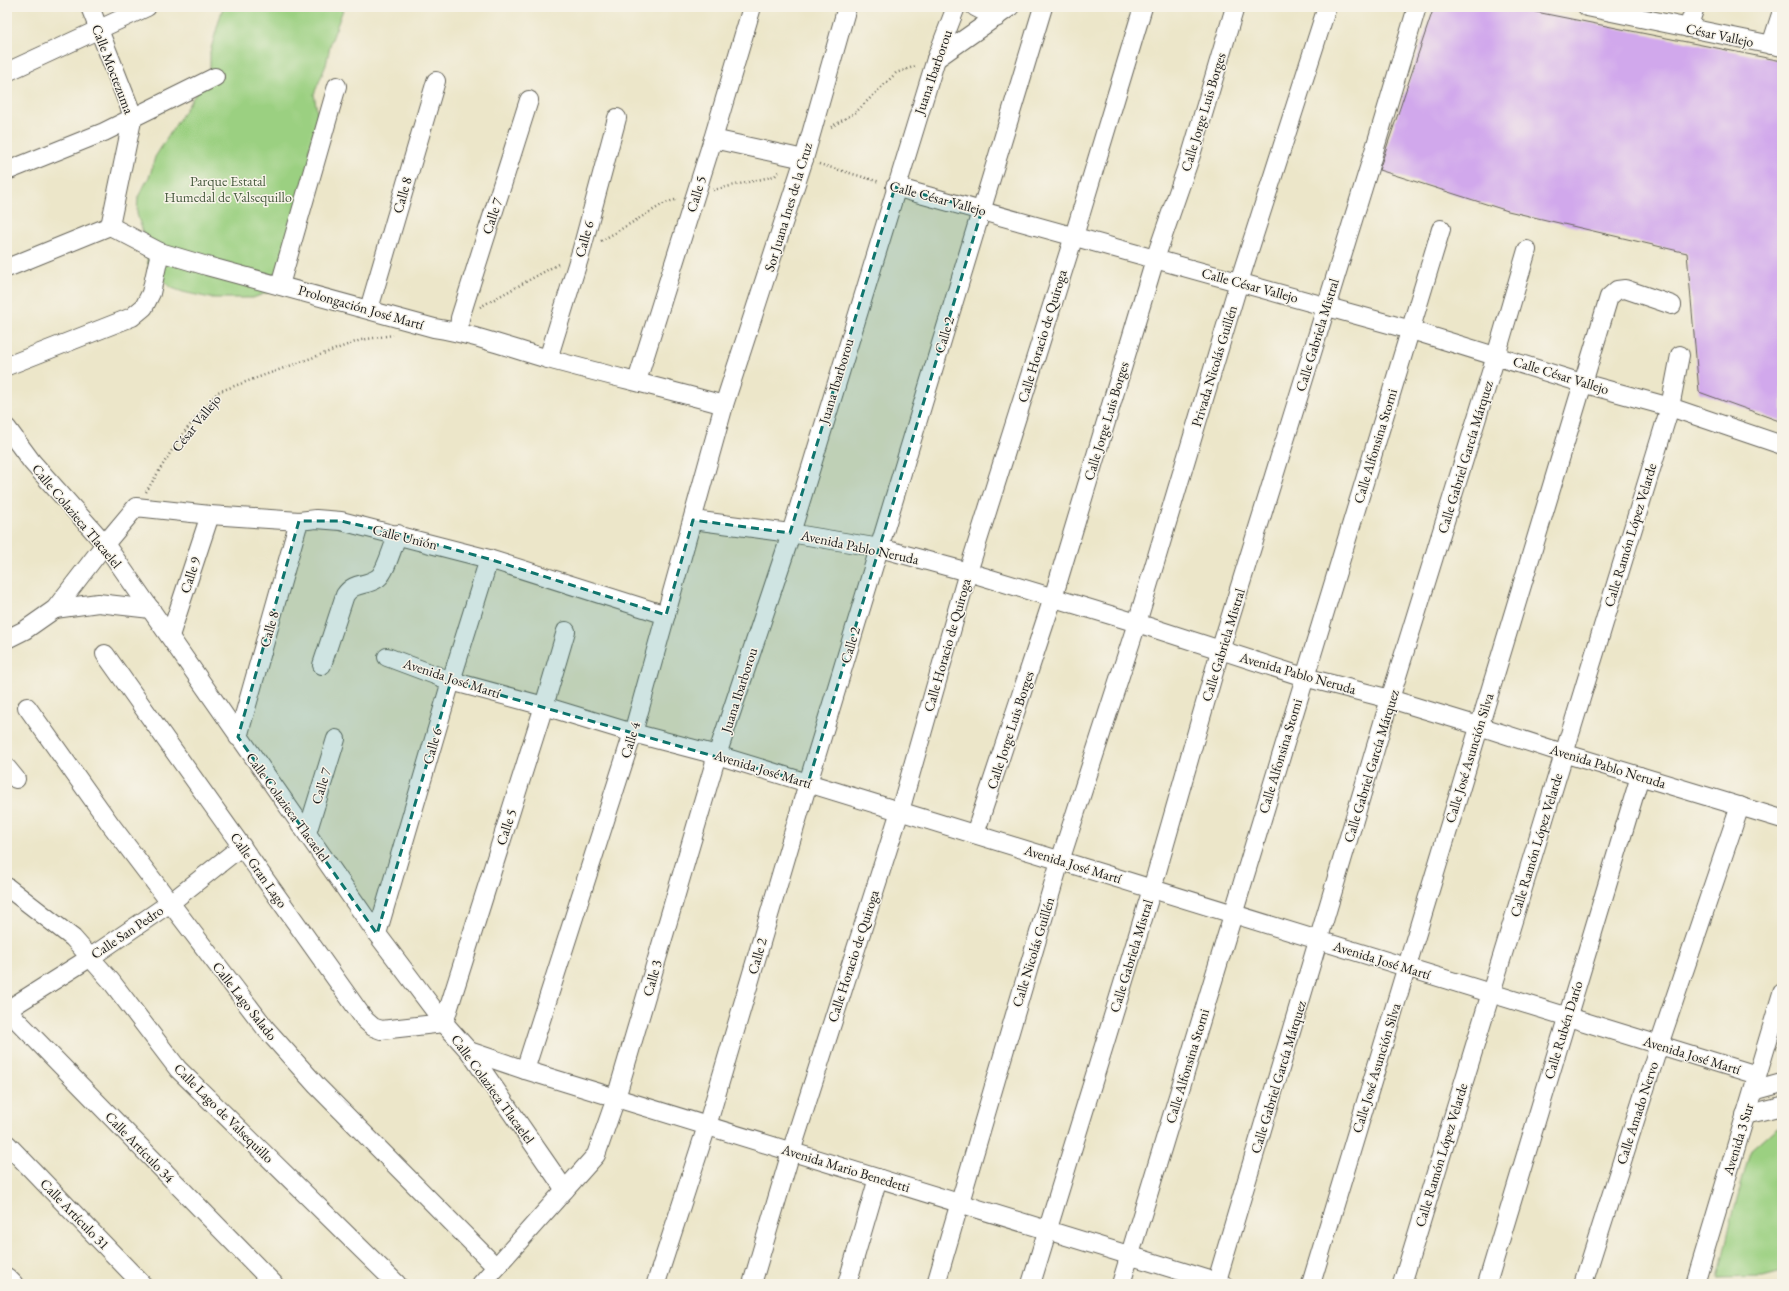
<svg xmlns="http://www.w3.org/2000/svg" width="1789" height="1291" viewBox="0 0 1789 1291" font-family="'EB Garamond',serif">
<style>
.green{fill:#9bd081;stroke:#5c764e}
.building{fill:#d1a8ec}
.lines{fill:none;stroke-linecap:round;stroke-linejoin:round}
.minor-casing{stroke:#656359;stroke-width:20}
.path{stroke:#656359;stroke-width:2.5;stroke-dasharray:1 3;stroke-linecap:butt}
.minor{stroke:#fff;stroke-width:18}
.marked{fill:#0f766e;fill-opacity:0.2;stroke:#0f766e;stroke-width:3;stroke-dasharray:8 5;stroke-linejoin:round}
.labels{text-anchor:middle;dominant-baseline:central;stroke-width:3;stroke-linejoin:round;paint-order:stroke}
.street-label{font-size:14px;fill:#1c1c1c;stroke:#f7f3e8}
.park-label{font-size:14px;fill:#485b3f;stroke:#f7f3e8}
</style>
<rect width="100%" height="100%" fill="#f7f3e8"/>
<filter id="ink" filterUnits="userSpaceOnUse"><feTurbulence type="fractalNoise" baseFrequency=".025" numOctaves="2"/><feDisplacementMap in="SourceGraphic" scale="8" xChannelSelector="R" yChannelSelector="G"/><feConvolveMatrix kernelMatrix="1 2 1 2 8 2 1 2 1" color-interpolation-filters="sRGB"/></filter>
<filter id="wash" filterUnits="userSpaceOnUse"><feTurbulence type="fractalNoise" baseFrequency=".012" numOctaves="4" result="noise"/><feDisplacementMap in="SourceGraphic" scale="16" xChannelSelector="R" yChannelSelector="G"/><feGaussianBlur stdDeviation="0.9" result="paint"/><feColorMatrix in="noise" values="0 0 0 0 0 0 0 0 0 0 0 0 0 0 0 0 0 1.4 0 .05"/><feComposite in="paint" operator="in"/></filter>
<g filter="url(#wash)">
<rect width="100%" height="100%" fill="#ece6c9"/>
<g class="green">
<path d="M223 7H344L331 42 326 65 314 94 319 122 317 134 309 149 314 187 280 280 269 292 253 298H210L183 292 172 288 155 273 148 263 144 235 137 214 138 197 150 175 155 157 210 71V52Z"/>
<path d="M1776 1128H1782V1272L1763 1277 1718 1278 1731 1221 1750 1151Z"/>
</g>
<g id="blocks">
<path class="building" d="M1434 7H1511L1782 61V422L1699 392 1687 253 1508 211 1379 170Z"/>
</g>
</g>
<g filter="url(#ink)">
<use href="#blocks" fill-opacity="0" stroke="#656359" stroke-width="1"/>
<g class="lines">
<g class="minor-casing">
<g id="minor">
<path d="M90 7 133 116 110 226"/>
<path d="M975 7 996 18"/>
<path d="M1587 7 1782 47"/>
<path d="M1688 28 1695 7"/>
<path d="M1771 45 1782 11"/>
<path d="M936 59 1010 7"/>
<path d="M7 72 147 7"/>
<path d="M713 139 804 159"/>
<path d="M7 171 104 132 215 77"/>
<path d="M895 187 1411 330 1582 383 1670 407 1782 445"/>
<path d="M7 268 110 226 160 252 207 266 434 328C473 334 510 348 548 359 607 375 666 389 724 405"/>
<path d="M280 285 337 86"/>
<path d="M369 309 436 81"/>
<path d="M459 332 460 318 529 100"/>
<path d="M548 359 581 252 617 118"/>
<path d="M7 366 132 317 144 307 151 293 160 252"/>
<path d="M637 381 713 139 752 7"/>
<path d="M7 428 32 462 105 544 377 934 444 1023 469 1051 565 1190"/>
<path d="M693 520 790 533 880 548 968 572 1137 623 1304 677 1390 699 1479 726 1563 753 1782 819"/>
<path d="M55 609 98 603 151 609"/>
<path d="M170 636 210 515"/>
<path d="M7 639 25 630 55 609 105 544 136 507 210 515 299 521 316 519 341 521 489 559 666 615"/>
<path d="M105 654 365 1020 373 1027 381 1030 444 1023 544 706 566 631"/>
<path d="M387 657 451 681 544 706 633 733 717 755 1757 1075"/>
<path d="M322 665 345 595C355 581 365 587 378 578 386 572 393 545 398 534"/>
<path d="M27 707 111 825 266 1029 317 1086 496 1267"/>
<path d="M238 737 299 521"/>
<path d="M7 768 16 779"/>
<path d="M307 833 336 739"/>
<path d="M975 834 1053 598 1155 259 1191 155 1235 7"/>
<path d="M7 887 73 938 111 981 178 1069 397 1284"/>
<path d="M377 934 451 681 489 559"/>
<path d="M7 1010 274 1284"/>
<path d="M7 1010 91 957 170 903 242 846"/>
<path d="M469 1051 525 1070 1223 1284"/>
<path d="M525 1070 633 733 724 405 804 159 847 7"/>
<path d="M1753 1091 1782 1083"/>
<path d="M1745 1115 1782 1106"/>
<path d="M7 1144 142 1284"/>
<path d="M7 1277 14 1284"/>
<path d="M656 1283 707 1126 808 783 1043 7"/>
<path d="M481 1284 596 1155 616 1098 717 755 787 546 936 59 956 7"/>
<path d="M752 1284 791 1152 900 811 968 572 1074 236 1143 7"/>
<path d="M847 1284 878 1178"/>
<path d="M936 1284 1060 861 1137 623 1239 282 1327 7"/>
<path d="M1031 1284 1152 889 1220 651 1369 168 1417 7"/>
<path d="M1121 1284 1441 229"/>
<path d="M1216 1284 1390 699 1496 356 1527 250"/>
<path d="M1311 1284 1609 297 1617 290 1625 289 1672 305"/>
<path d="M1402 1284 1670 407 1680 355"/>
<path d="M1487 1284 1640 776"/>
<path d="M1583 1284 1659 1045 1740 806"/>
<path d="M1695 1284 1782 993"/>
</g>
</g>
<g class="path">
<path d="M831 127 856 112 896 73 916 66"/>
<path d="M819 164 880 182"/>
<path d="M713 190 775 176 780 170"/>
<path d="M601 241 665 203 678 199"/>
<path d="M480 307 560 263"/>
<path d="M146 492 180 437 218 392 361 340 393 335"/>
</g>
<use href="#minor" class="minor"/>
</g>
</g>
<path class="marked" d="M895 187 982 210 808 783 451 681 377 934 238 737 299 521H341L398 534 489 559 666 615 693 520 790 533Z"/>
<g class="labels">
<g class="street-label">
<text transform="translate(1720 35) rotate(12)">César Vallejo</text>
<text transform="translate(113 69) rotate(69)">Calle Moctezuma</text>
<text transform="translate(933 72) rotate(-71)">Juana Ibarborou</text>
<text transform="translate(1203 112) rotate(-73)">Calle Jorge Luis Borges</text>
<text transform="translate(696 194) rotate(-73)">Calle 5</text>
<text transform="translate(402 195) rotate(-74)">Calle 8</text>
<text transform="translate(938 198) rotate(15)">Calle César Vallejo</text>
<text transform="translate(788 207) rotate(-73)">Sor Juana Ines de la Cruz</text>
<text transform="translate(492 216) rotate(-72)">Calle 7</text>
<text transform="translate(584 239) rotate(-75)">Calle 6</text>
<text transform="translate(1250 285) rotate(15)">Calle César Vallejo</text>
<text transform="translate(361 307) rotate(16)">Prolongación José Martí</text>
<text transform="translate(944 335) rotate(-73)">Calle 2</text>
<text transform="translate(1317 335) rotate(-73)">Calle Gabriela Mistral</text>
<text transform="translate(1042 336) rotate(-73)">Calle Horacio de Quiroga</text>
<text transform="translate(1214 366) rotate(-73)">Privada Nicolás Guillén</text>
<text transform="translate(1561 375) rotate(17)">Calle César Vallejo</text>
<text transform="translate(836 381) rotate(-73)">Juana Ibarborou</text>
<text transform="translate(1106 421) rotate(-73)">Calle Jorge Luis Borges</text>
<text transform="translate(196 423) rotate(-51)">César Vallejo</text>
<text transform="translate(1375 446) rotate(-73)">Calle Alfonsina Storni</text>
<text transform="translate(1465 457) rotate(-73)">Calle Gabriel García Márquez</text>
<text transform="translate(77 516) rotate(50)">Calle Colazieca Tlacaelel</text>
<text transform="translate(1630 535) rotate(-73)">Calle Ramón López Velarde</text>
<text transform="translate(405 537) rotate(14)">Calle Unión</text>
<text transform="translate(860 547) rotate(12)">Avenida Pablo Neruda</text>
<text transform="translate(190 575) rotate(-72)">Calle 9</text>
<text transform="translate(269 629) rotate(-74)">Calle 8</text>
<text transform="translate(850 645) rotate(-73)">Calle 2</text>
<text transform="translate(947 645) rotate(-74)">Calle Horacio de Quiroga</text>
<text transform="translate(1223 645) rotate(-73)">Calle Gabriela Mistral</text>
<text transform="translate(1298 673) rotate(16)">Avenida Pablo Neruda</text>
<text transform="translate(452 678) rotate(18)">Avenida José Martí</text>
<text transform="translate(739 690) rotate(-72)">Juana Ibarborou</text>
<text transform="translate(1010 730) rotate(-72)">Calle Jorge Luis Borges</text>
<text transform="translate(630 740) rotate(-73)">Calle 4</text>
<text transform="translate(432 746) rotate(-74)">Calle 6</text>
<text transform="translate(1280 756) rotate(-73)">Calle Alfonsina Storni</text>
<text transform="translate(1469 758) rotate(-73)">Calle José Asunción Silva</text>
<text transform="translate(1371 766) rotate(-73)">Calle Gabriel García Márquez</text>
<text transform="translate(1608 766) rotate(17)">Avenida Pablo Neruda</text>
<text transform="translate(763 769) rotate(17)">Avenida José Martí</text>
<text transform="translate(321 786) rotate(-73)">Calle 7</text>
<text transform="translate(288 807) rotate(54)">Calle Colazieca Tlacaelel</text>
<text transform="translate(506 827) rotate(-72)">Calle 5</text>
<text transform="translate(1536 845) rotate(-73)">Calle Ramón López Velarde</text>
<text transform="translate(1073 864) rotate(17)">Avenida José Martí</text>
<text transform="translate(259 870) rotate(55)">Calle Gran Lago</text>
<text transform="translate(127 932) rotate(-34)">Calle San Pedro</text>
<text transform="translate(1033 952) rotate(-73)">Calle Nicolás Guillén</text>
<text transform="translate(757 956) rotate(-74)">Calle 2</text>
<text transform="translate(853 956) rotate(-72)">Calle Horacio de Quiroga</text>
<text transform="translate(1131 956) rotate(-73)">Calle Gabriela Mistral</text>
<text transform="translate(1382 960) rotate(17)">Avenida José Martí</text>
<text transform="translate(652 978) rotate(-74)">Calle 3</text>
<text transform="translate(245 1001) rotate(52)">Calle Lago Salado</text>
<text transform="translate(1563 1030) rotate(-73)">Calle Rubén Darío</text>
<text transform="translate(1692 1055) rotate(17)">Avenida José Martí</text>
<text transform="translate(1187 1066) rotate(-73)">Calle Alfonsina Storni</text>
<text transform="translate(1376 1068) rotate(-73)">Calle José Asunción Silva</text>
<text transform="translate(1278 1077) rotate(-73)">Calle Gabriel García Márquez</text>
<text transform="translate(493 1089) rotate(54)">Calle Colazieca Tlacaelel</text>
<text transform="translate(224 1113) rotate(45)">Calle Lago de Valsequillo</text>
<text transform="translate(1637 1113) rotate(-72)">Calle Amado Nervo</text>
<text transform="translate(1738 1139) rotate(-73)">Avenida 3 Sur</text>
<text transform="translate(140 1147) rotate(46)">Calle Artículo 34</text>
<text transform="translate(1441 1155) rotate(-73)">Calle Ramón López Velarde</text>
<text transform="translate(846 1168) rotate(17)">Avenida Mario Benedetti</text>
<text transform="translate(75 1214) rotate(46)">Calle Artículo 31</text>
</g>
<g class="park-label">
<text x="228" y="181">Parque Estatal<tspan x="228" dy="16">Humedal de Valsequillo</tspan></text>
</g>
</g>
<rect width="1789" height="1291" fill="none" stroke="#f7f3e8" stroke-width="24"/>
</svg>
